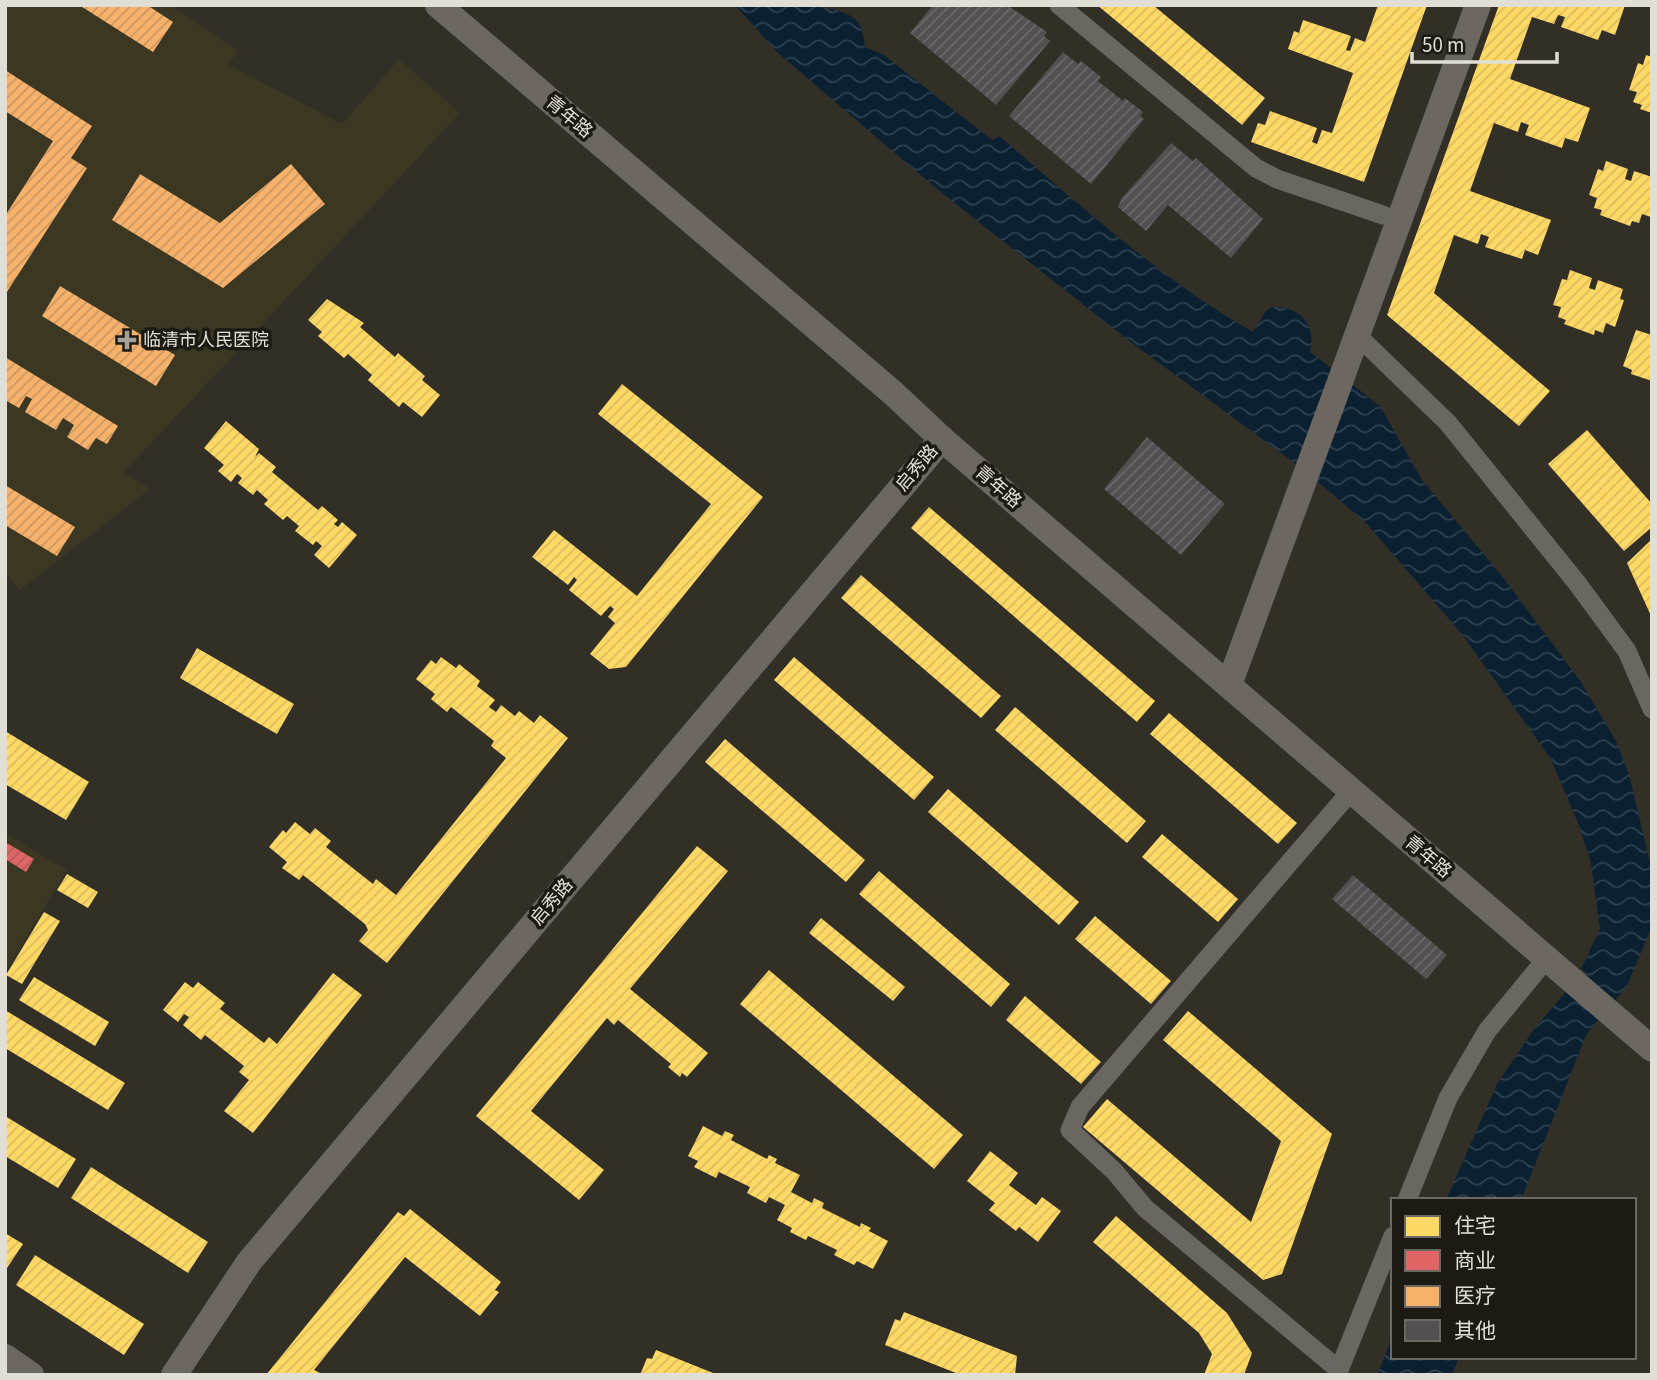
<svg xmlns="http://www.w3.org/2000/svg" width="1657" height="1380" viewBox="0 0 1657 1380" font-family="'Source Sans 3','Noto Sans SC',sans-serif">
<style>
.built{fill:#3c3722}
.water{fill:url(#water-waves)}
.homes{fill:url(#homes-hatch)}
.shops{fill:url(#shops-hatch)}
.health{fill:url(#health-hatch)}
.building{fill:url(#building-hatch)}
.lines{fill:none;stroke-linecap:round;stroke-linejoin:round}
.street{stroke:#6a6662;stroke-width:19}
.secondary{stroke:#6d6762;stroke-width:26}
.poi-dot{fill:#a4a198;stroke:#1c1a13;stroke-width:2.5}
.labels{text-anchor:middle;dominant-baseline:central;stroke-width:7;stroke-linejoin:round;paint-order:stroke}
.street-label{font-size:18px;fill:#e1dfd5;stroke:#1c1a13}
.poi-label{font-size:18px;fill:#e1dfd5;stroke:#1c1a13;text-anchor:start}
</style>
<defs>
<pattern id="water-waves" width="16" height="10" patternUnits="userSpaceOnUse" patternTransform="scale(1.75)"><rect width="16" height="10" fill="#0b2131"/><path d="M0 5q4-4 8 0t8 0" fill="none" stroke="#2e414e"/></pattern>
<pattern id="homes-hatch" width="6" height="6" patternUnits="userSpaceOnUse" patternTransform="scale(1.75)"><rect width="6" height="6" fill="#ffd966"/><path d="M-1 1l2-2M0 6l6-6M5 7l2-2" fill="none" stroke="#dabb5e"/></pattern>
<pattern id="shops-hatch" width="6" height="6" patternUnits="userSpaceOnUse" patternTransform="scale(1.75)"><rect width="6" height="6" fill="#e06666"/><path d="M-1 1l2-2M0 6l6-6M5 7l2-2" fill="none" stroke="#b15c5b"/></pattern>
<pattern id="health-hatch" width="6" height="6" patternUnits="userSpaceOnUse" patternTransform="scale(1.75)"><rect width="6" height="6" fill="#f6b26b"/><path d="M-1 1l2-2M0 6l6-6M5 7l2-2" fill="none" stroke="#ca9660"/></pattern>
<pattern id="building-hatch" width="6" height="6" patternUnits="userSpaceOnUse" patternTransform="scale(1.75)"><rect width="6" height="6" fill="#535052"/><path d="M-1 1l2-2M0 6l6-6M5 7l2-2" fill="none" stroke="#6b696a"/></pattern>
</defs>
<rect width="100%" height="100%" fill="#322f27"/>
<g class="built">
<path d="M5 5H170L238 50 229 65 342 124 399 59 460 113 128 468 125 473 150 489 20 590 5 573Z"/>
<path d="M5 833 67 870 5 972Z"/>
</g>
<g class="water">
<path d="M735 5C764 5 839 0 857 21 863 28 864 38 865 47L884 55 992 140 999 136C1081 205 1160 279 1253 332L1265 312 1271 307C1299 305 1317 325 1310 352L1380 406 1422 480 1502 576 1581 682 1616 741 1630 778 1652 871V926L1627 986 1586 1035 1521 1200H1446L1497 1084 1534 1029 1576 980 1600 929 1591 864 1580 828 1551 759 1462 634 1366 523 1303 469 1132 343 937 189 778 53Z"/>
<path d="M1393 1336V1357H1459L1452 1375H1377Z"/>
</g>
<g class="homes">
<path d="M1097 5H1153L1265 98 1242 125Z"/>
<path d="M1378 5H1427L1364 182 1251 142 1258 123 1265 125 1270 111 1317 128 1312 142 1317 144 1322 130 1332 133 1353 73 1288 49 1294 31 1299 33 1303 20 1351 36 1346 50 1350 51 1355 38 1365 42Z"/>
<path d="M1499 5H1625L1615 35 1602 30 1598 40 1561 27 1565 17 1558 15 1554 24 1532 17 1510 79 1590 108 1578 142 1565 138 1562 148 1525 135 1529 125 1521 122 1518 132 1494 123 1470 191 1551 220 1538 255 1525 250 1522 259 1485 247 1489 237 1481 234 1478 244 1454 235 1434 293 1550 391 1519 426 1387 315Z"/>
<path d="M1646 55 1652 57V113L1640 109 1642 105 1633 102 1637 92 1629 90 1638 63 1643 65Z"/>
<path d="M1606 161 1628 169 1625 179 1631 181 1634 171 1652 177 1651 217 1642 214 1639 223 1632 221 1630 226 1600 215 1602 210 1594 208 1597 198 1589 195 1598 169 1603 171Z"/>
<path d="M1570 270 1592 278 1589 288 1595 290 1598 280 1623 289 1620 299 1624 300 1615 327 1606 323 1603 333 1595 330 1594 335 1564 324 1566 320 1558 317 1561 307 1553 305 1562 279 1567 280Z"/>
<path d="M327 299 364 323 360 327 395 357 398 353 425 376 422 380 440 395 422 417 403 402 399 407 368 380 372 375 348 354 344 358 318 336 322 332 308 320Z"/>
<path d="M1636 330 1652 335V381L1631 374 1632 370 1623 366Z"/>
<path d="M622 384 763 497 626 667 609 669 590 654 615 623 608 617 614 609 610 606 601 616 569 590 577 580 574 577 568 585 532 557 554 530 637 596 711 504 598 414Z"/>
<path d="M226 421 259 449 255 457 259 453 276 467 272 472 318 510 322 506 338 520 334 524 338 527 342 522 357 535 329 568 314 555 322 546 316 541 313 545 295 531 299 526 287 516 283 520 264 504 268 500 257 490 253 495 238 483 242 478 237 474 231 482 218 471 224 465 204 448Z"/>
<path d="M1587 430 1652 504V527L1624 551 1548 464Z"/>
<path d="M929 507 1155 701 1137 722 911 528Z"/>
<path d="M1652 539V618L1627 563Z"/>
<path d="M861 575 1001 696 981 718 841 598Z"/>
<path d="M197 648 294 704 277 734 180 678Z"/>
<path d="M441 657 456 668 459 664 480 681 477 686 495 700 489 707 496 712 501 705 515 716 519 711 534 723 540 715 568 738 387 963 359 941 368 930 365 924 303 875 299 880 282 868 287 862 269 847 283 830 286 833 295 822 310 834 315 828 331 841 326 847 373 884 376 879 396 895 506 758 491 746 494 741 451 707 447 712 431 699 435 694 416 679 431 660 436 664Z"/>
<path d="M794 657 934 777 914 800 774 680Z"/>
<path d="M1015 707 1146 821 1127 843 995 730Z"/>
<path d="M1169 713 1297 823 1278 844 1150 734Z"/>
<path d="M5 731 89 782 66 820 5 784Z"/>
<path d="M725 739 865 860 846 882 705 762Z"/>
<path d="M948 789 1079 902 1059 925 928 812Z"/>
<path d="M1162 834 1238 899 1218 922 1142 857Z"/>
<path d="M697 846 728 871 630 989 708 1053 687 1077 682 1073 680 1077 668 1067 671 1064 618 1020 614 1025 607 1018 531 1111 604 1170 579 1200 476 1116Z"/>
<path d="M879 871 1010 984 991 1007 859 894Z"/>
<path d="M67 874 98 892 88 908 57 890Z"/>
<path d="M44 912 60 921 22 984 6 975Z"/>
<path d="M1095 916 1171 981 1151 1004 1075 939Z"/>
<path d="M821 918 905 987 893 1001 809 933Z"/>
<path d="M769 970 963 1135 934 1169 740 1004Z"/>
<path d="M333 973 362 995 253 1133 224 1111 249 1080 239 1072 244 1066 205 1035 201 1040 183 1025 189 1017 184 1014 178 1022 163 1010 185 982 193 988 198 982 225 1003 220 1009 264 1043 269 1037 277 1044Z"/>
<path d="M34 977 109 1022 95 1046 19 1000Z"/>
<path d="M1025 996 1101 1062 1081 1084 1006 1020Z"/>
<path d="M5 1010 125 1083 108 1110 5 1048Z"/>
<path d="M1188 1011 1332 1134 1282 1274 1263 1280 1083 1127 1107 1099 1251 1222 1281 1141 1163 1040Z"/>
<path d="M5 1116 76 1159 58 1188 5 1156Z"/>
<path d="M703 1126 722 1136 725 1131 734 1135 731 1140 767 1159 769 1155 777 1159 775 1163 800 1175 791 1192 812 1203 814 1198 824 1203 822 1208 860 1227 861 1223 871 1228 869 1231 888 1241 873 1269 857 1261 854 1265 834 1255 837 1250 808 1236 806 1240 790 1232 792 1228 777 1220 785 1205 769 1197 766 1203 747 1193 750 1187 719 1172 716 1178 694 1167 698 1161 688 1156Z"/>
<path d="M990 1151 1018 1173 1009 1185 1036 1205 1042 1197 1061 1211 1038 1242 1019 1227 1016 1231 989 1210 995 1203 967 1181Z"/>
<path d="M91 1167 208 1242 188 1273 71 1198Z"/>
<path d="M410 1209 501 1282 495 1290 499 1292 480 1316 405 1257 314 1370 324 1375H266L398 1212 404 1216Z"/>
<path d="M1116 1216 1227 1313 1252 1353 1244 1375H1204L1212 1354 1199 1333 1093 1242Z"/>
<path d="M5 1233 23 1244 5 1271Z"/>
<path d="M35 1255 144 1324 124 1355 16 1285Z"/>
<path d="M904 1312 1017 1356 1015 1375H961L885 1345 895 1319 900 1321Z"/>
<path d="M656 1350 718 1375H640L647 1358 652 1359Z"/>
</g>
<path class="shops" d="M5 842 34 859 26 872 5 859Z"/>
<g class="health">
<path d="M79 5H147L173 22 153 52Z"/>
<path d="M5 70 92 126 71 158 87 168 5 295V216L53 141 5 111Z"/>
<path d="M291 164 325 204 223 288 112 220 140 174 220 223Z"/>
<path d="M60 286 175 355 156 386 42 316Z"/>
<path d="M5 357 118 426 107 444 96 438 88 450 67 437 74 425 63 418 56 430 25 412 32 399 26 396 19 408 5 400Z"/>
<path d="M5 485 75 527 57 556 5 525Z"/>
</g>
<g class="building">
<path d="M933 5H1007L1047 32 1044 36 1050 41 996 105 910 33Z"/>
<path d="M1063 52 1078 64 1081 61 1101 77 1098 81 1123 101 1125 98 1143 112 1140 116 1144 119 1091 184 1009 116Z"/>
<path d="M1171 143 1193 161 1196 158 1263 219 1231 258 1168 205 1146 231 1118 207 1122 198Z"/>
<path d="M1147 437 1225 504 1181 555 1104 489Z"/>
<path d="M1353 875 1447 955 1426 979 1332 899Z"/>
</g>
<g class="lines">
<g class="street">
<path d="M1059 5 1256 168 1277 179 1383 215"/>
<path d="M1357 335 1448 423 1577 583 1627 651 1652 709"/>
<path d="M1407 1200 1448 1098 1487 1031 1547 958"/>
<path d="M1339 1370 1145 1208 1114 1171 1070 1130 1080 1107 1351 791"/>
<path d="M1337 1375 1393 1236"/>
</g>
<g class="secondary">
<path d="M438 5 893 393 942 439 1652 1049"/>
<path d="M1229 685 1478 5"/>
<path d="M5 1357 31 1375"/>
<path d="M174 1375 249 1262 942 439"/>
</g>
</g>
<path class="poi-dot" d="M123.5 329.5h7v7h7v7h-7v7h-7v-7h-7v-7h7z"/>
<g class="labels">
<g class="street-label">
<text transform="translate(569 117) rotate(40)">青年路</text>
<text transform="translate(917 468) rotate(-50)">启秀路</text>
<text transform="translate(998 487) rotate(41)">青年路</text>
<text transform="translate(1428 857) rotate(40)">青年路</text>
<text transform="translate(552 902) rotate(-50)">启秀路</text>
</g>
<g class="poi-label">
<text x="143" y="340">临清市人民医院</text>
</g>
</g>
<rect width="1657" height="1380" fill="none" stroke="#e1dfd5" stroke-width="14"/>
<rect x="1391" y="1198" width="245" height="161" fill="#1c1a13" stroke="#6b6961" stroke-width="2"/>
<rect x="1405" y="1216" width="35" height="21" fill="#ffd966" stroke="#6b6961" stroke-width="2"/>
<text x="1454" y="1233" font-size="21" fill="#e1dfd5">住宅</text>
<rect x="1405" y="1250" width="35" height="21" fill="#e06666" stroke="#6b6961" stroke-width="2"/>
<text x="1454" y="1268" font-size="21" fill="#e1dfd5">商业</text>
<rect x="1405" y="1286" width="35" height="21" fill="#f6b26b" stroke="#6b6961" stroke-width="2"/>
<text x="1454" y="1303" font-size="21" fill="#e1dfd5">医疗</text>
<rect x="1405" y="1320" width="35" height="21" fill="#535052" stroke="#6b6961" stroke-width="2"/>
<text x="1454" y="1338" font-size="21" fill="#e1dfd5">其他</text>
<path d="M1412 52v10h145v-10" fill="none" stroke="#e1dfd5" stroke-width="3.5"/>
<text x="1422" y="52" font-size="21" fill="#e1dfd5" stroke="#1c1a13" stroke-width="5" paint-order="stroke">50 m</text>
</svg>
